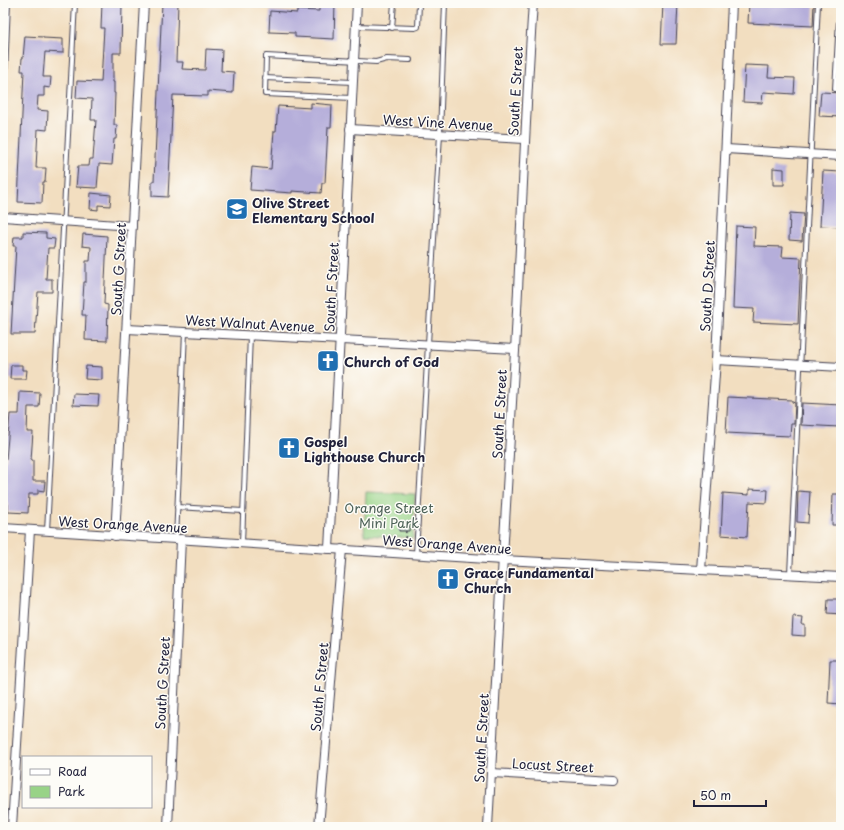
<svg xmlns="http://www.w3.org/2000/svg" width="844" height="830" viewBox="0 0 844 830" font-family="'Playpen Sans',sans-serif">
<style>
.green{fill:#98d387;stroke:#5d7a61}
.building{fill:#b5aeda}
.lines{fill:none;stroke-linecap:round;stroke-linejoin:round}
.lane-casing{stroke:#413e4f;stroke-width:6}
.street-casing{stroke:#413e4f;stroke-width:10}
.path{stroke:#413e4f;stroke-width:1.5;stroke-dasharray:3 3;stroke-linecap:butt}
.lane{stroke:#fff;stroke-width:4}
.street{stroke:#fff;stroke-width:8}
.labels{text-anchor:middle;dominant-baseline:central;stroke-width:3;stroke-linejoin:round;paint-order:stroke}
.street-label{font-size:13px;fill:#22223b;stroke:#fdfcf7}
.poi-label{font-size:13px;font-weight:bold;fill:#22223b;stroke:#fdfcf7;text-anchor:start}
.park-label{font-size:13px;fill:#4b6056;stroke:#fdfcf7}
</style>
<rect width="100%" height="100%" fill="#fdfcf7"/>
<filter id="ink" filterUnits="userSpaceOnUse"><feTurbulence type="fractalNoise" baseFrequency=".025" numOctaves="2"/><feDisplacementMap in="SourceGraphic" scale="8" xChannelSelector="R" yChannelSelector="G"/><feConvolveMatrix kernelMatrix="1 2 1 2 8 2 1 2 1" color-interpolation-filters="sRGB"/></filter>
<filter id="wash" filterUnits="userSpaceOnUse"><feTurbulence type="fractalNoise" baseFrequency=".012" numOctaves="4" result="noise"/><feDisplacementMap in="SourceGraphic" scale="16" xChannelSelector="R" yChannelSelector="G"/><feGaussianBlur stdDeviation="0.9" result="paint"/><feColorMatrix in="noise" values="0 0 0 0 0 0 0 0 0 0 0 0 0 0 0 0 0 1.4 0 .05"/><feComposite in="paint" operator="in"/></filter>
<g filter="url(#wash)">
<rect width="100%" height="100%" fill="#f2dec0"/>
<path class="green" d="M366 492 415 494 413 538 364 535Z"/>
<g id="blocks">
<g class="building">
<path d="M102 3H122L121 53H113V82H114V93H115L114 125H117L116 139H114L112 165 99 164 97 188 76 187 78 166H89L90 159H93L96 120H91L92 99 76 98 77 81 101 82 104 28H101Z"/>
<path d="M162 3H178L176 62H183L182 69 205 70 206 49 222 50 221 71 234 72 233 93 208 91V96L173 95 168 197 152 196V181H154Z"/>
<path d="M319 3H335L334 39 295 37V33L269 32 270 11 297 13V10L319 11Z"/>
<path d="M663 3H678L676 44H661Z"/>
<path d="M749 3H814L813 26 748 23Z"/>
<path d="M25 36 43 37V38L63 39V53L45 52 43 77H51L50 88 44 87V96H38L37 110 48 111 47 130 38 129 36 168H46L45 182H43L42 203 18 202 24 71H21L22 58H23Z"/>
<path d="M745 65 769 66 768 77 795 78 794 94 763 92 762 103 743 102Z"/>
<path d="M821 92 841 93V117L819 116Z"/>
<path d="M311 103 332 105 331 127H328L325 183H322L321 193 292 191V193L250 190 252 167 271 169 274 131H276L278 106 311 108Z"/>
<path d="M773 168 784 169V185H773Z"/>
<path d="M823 171 841 172V227L820 226Z"/>
<path d="M91 193 111 195 110 206 98 205V210L90 209Z"/>
<path d="M790 213 804 214 802 241 789 240Z"/>
<path d="M736 226 755 227 754 246 783 247 782 257 801 258 798 324 753 322 754 309 733 308Z"/>
<path d="M23 232 46 233V238L55 239 54 248H48L46 279H52V292H38L35 334H11L16 246H13L14 237H23Z"/>
<path d="M83 234 107 236 104 304 108 305 107 341 85 340 86 315H82L84 282H86V261H90L91 247 82 246Z"/>
<path d="M11 365H22V370H27L26 379H10Z"/>
<path d="M86 366 102 367V380L85 379Z"/>
<path d="M20 392 40 393 39 407H28L27 432H33L31 460H33V481H45L44 491 38 490V494H29L28 513 8 512V504H3V460H6L10 414H19Z"/>
<path d="M74 394 99 395 98 406 73 405Z"/>
<path d="M728 397 792 400V402L795 403 794 424H791L790 436 726 433Z"/>
<path d="M802 403 841 405 839 427 801 425Z"/>
<path d="M749 489 768 490 767 503 749 502 747 537 721 535 723 493 749 495Z"/>
<path d="M798 491 810 492 808 523 797 522Z"/>
<path d="M833 494H841V525H832Z"/>
<path d="M399 522H410L409 531H399Z"/>
<path d="M828 599H841V615L827 614Z"/>
<path d="M793 617 803 618 802 625H805V636L792 635Z"/>
<path d="M830 660H841V704L828 703Z"/>
</g>
</g>
</g>
<g filter="url(#ink)">
<use href="#blocks" fill-opacity="0" stroke="#413e4f" stroke-width="1"/>
<g class="lines">
<g class="lane-casing">
<g id="lane">
<path d="M840 3 835 89 841 90"/>
<path d="M356 26 415 28 418 27 419 3"/>
<path d="M392 28 394 3"/>
<path d="M265 78 353 82"/>
<path d="M352 98 265 94 266 56 376 62 387 59 410 60"/>
<path d="M177 507 243 511"/>
<path d="M47 531 75 3"/>
<path d="M176 539 185 332"/>
<path d="M242 543 250 335"/>
<path d="M416 554 440 134 445 3"/>
<path d="M790 574 818 3"/>
</g>
</g>
<g class="street-casing">
<g id="street">
<path d="M3 74 6 3"/>
<path d="M350 129 524 139"/>
<path d="M726 149 841 156"/>
<path d="M3 217 132 226"/>
<path d="M127 329 515 349"/>
<path d="M716 360 841 367"/>
<path d="M3 528 502 560 841 577"/>
<path d="M115 536 144 3"/>
<path d="M329 549 357 3"/>
<path d="M701 570 716 360 732 3"/>
<path d="M491 773 614 780"/>
<path d="M12 827 30 530"/>
<path d="M168 827 181 539"/>
<path d="M319 827 342 549"/>
<path d="M488 827C496 668 506 510 515 351 521 235 525 119 533 3"/>
</g>
</g>
<path class="path" d="M405 539 406 531"/>
<use href="#lane" class="lane"/>
<use href="#street" class="street"/>
</g>
</g>
<defs>
<g id="school-square" transform="scale(1.15)"><rect x="-9" y="-9" width="18" height="18" rx="4" fill="#1f6fb2" stroke="#fdfcf7"/><path d="M0-5L7-2L0 1L-7-2ZM-4 1L0 2.5L4 1V4Q0 6-4 4Z" fill="#fff"/></g>
<g id="church-square" transform="scale(1.15)"><rect x="-9" y="-9" width="18" height="18" rx="4" fill="#1f6fb2" stroke="#fdfcf7"/><path d="M-1.2-6h2.4v3.5h3.3v2.4h-3.3V6h-2.4V-.1h-3.3v-2.4h3.3Z" fill="#fff"/></g>
</defs>
<g fill-rule="evenodd">
<use href="#school-square" x="237" y="209"/>
<use href="#church-square" x="328" y="361"/>
<use href="#church-square" x="289" y="448"/>
<use href="#church-square" x="448" y="579"/>
</g>
<g class="labels">
<g class="street-label">
<text transform="translate(515 91) rotate(-87)">South E Street</text>
<text transform="translate(438 122) rotate(3)">West Vine Avenue</text>
<text transform="translate(118 269) rotate(-87)">South G Street</text>
<text transform="translate(707 286) rotate(-87)">South D Street</text>
<text transform="translate(331 287) rotate(-87)">South F Street</text>
<text transform="translate(250 323) rotate(3)">West Walnut Avenue</text>
<text transform="translate(499 414) rotate(-87)">South E Street</text>
<text transform="translate(123 524) rotate(3)">West Orange Avenue</text>
<text transform="translate(447 544) rotate(4)">West Orange Avenue</text>
<text transform="translate(162 683) rotate(-87)">South G Street</text>
<text transform="translate(319 687) rotate(-85)">South F Street</text>
<text transform="translate(481 738) rotate(-87)">South E Street</text>
<text transform="translate(553 765) rotate(3)">Locust Street</text>
</g>
<g class="poi-label">
<text x="252" y="202">Olive Street<tspan x="252" dy="15">Elementary School</tspan></text>
<text x="344" y="361">Church of God</text>
<text x="304" y="441">Gospel<tspan x="304" dy="15">Lighthouse Church</tspan></text>
<text x="464" y="572">Grace Fundamental<tspan x="464" dy="15">Church</tspan></text>
</g>
<g class="park-label">
<text x="389" y="507">Orange Street<tspan x="389" dy="15">Mini Park</tspan></text>
</g>
</g>
<rect width="844" height="830" fill="none" stroke="#fdfcf7" stroke-width="16"/>
<rect x="22" y="756" width="130" height="52" fill="#fdfcf7" stroke="#a5a5ac"/>
<rect x="30" y="769" width="20" height="6" fill="#ffffff" stroke="#a5a5ac"/>
<text x="58" y="776" font-size="12" fill="#22223b">Road</text>
<rect x="30" y="786" width="20" height="12" fill="#98d387" stroke="#a5a5ac"/>
<text x="58" y="796" font-size="12" fill="#22223b">Park</text>
<path d="M694 800v6h72v-6" fill="none" stroke="#22223b" stroke-width="2"/>
<text x="700" y="800" font-size="12" fill="#22223b" stroke="#fdfcf7" stroke-width="3" paint-order="stroke">50 m</text>
</svg>
